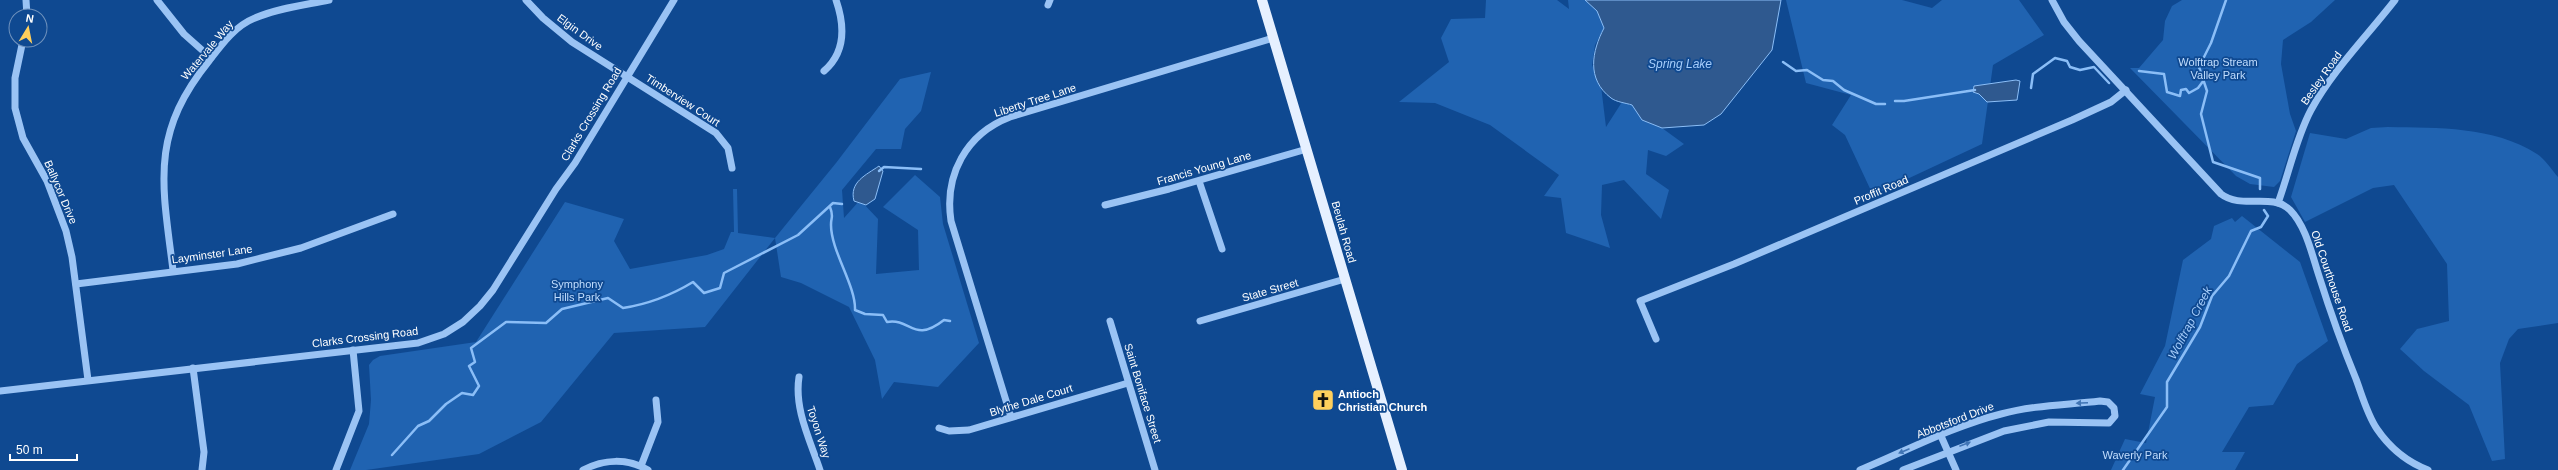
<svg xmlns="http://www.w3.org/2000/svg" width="2558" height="470" viewBox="0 0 2558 470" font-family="Helvetica,sans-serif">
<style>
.green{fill:#2063b1}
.water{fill:#2f598f;stroke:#8bbef7}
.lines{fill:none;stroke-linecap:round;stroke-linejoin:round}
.stream{stroke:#8bbef7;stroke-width:2.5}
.minor{stroke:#9ac3f4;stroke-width:7}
.major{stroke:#e6f0ff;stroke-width:10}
.oneway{fill:#4074b4}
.labels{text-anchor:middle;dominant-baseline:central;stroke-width:3.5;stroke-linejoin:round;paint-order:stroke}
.street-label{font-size:11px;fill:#fff;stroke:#0f4991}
.park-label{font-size:11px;fill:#c1ddfe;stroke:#0f4991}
.poi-label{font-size:11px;font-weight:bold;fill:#fff;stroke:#0f4991;text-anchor:start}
.water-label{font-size:12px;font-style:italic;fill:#a6cdfb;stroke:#0f4991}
</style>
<rect width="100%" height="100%" fill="#0f4991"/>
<g class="green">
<path d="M1486 0H1557L1569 9 1568 0H1585L1597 11 1604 28 1595 45 1592 65 1601 86 1606 127 1622 102 1632 105 1642 120 1662 128 1684 144 1666 156 1648 150 1646 174 1669 190 1661 219 1624 180 1602 185 1601 215 1610 248 1566 233 1561 198 1544 196 1559 175 1490 125 1435 103 1399 102 1449 62 1441 38 1451 19 1485 18Z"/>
<path d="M1786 0H1902L1932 8 1942 0H2019L2044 35 1993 65 1982 144 1873 195 1845 135 1832 125 1851 95 1806 83Z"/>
<path d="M2182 0H2335L2311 22 2283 40 2281 64 2290 114 2296 131 2280 181 2274 187 2250 184 2236 176 2130 68H2139L2163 40 2165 21 2172 6Z"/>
<path d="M931 72 921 111 905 129 901 149H876L842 190 844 218 860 200 878 219 876 274 919 270 918 230 883 207 915 175 940 197 943 224 979 343 938 387 894 382 882 399 875 360 849 307 801 283 781 277 775 238 705 327 614 333 541 422 479 454 366 470H350L369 424 371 400 369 365 373 360 380 356 476 342 565 202 624 219 614 241 630 269 707 255 724 249 731 232H734L733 189H737L738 233 775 238 836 163 900 79Z"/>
<path d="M2388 127C2438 128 2493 126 2537 154 2545 159 2552 170 2558 177V323L2518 329 2509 339 2500 363 2505 459 2492 461 2469 405 2424 371 2400 349 2417 329 2449 321 2447 264 2394 185 2373 188 2305 222 2291 197 2310 133 2346 139 2371 128Z"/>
<path d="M2242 216 2300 262 2328 341 2297 364 2273 405 2249 407 2222 452H2245L2235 470H2111L2125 439 2146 443 2155 397 2140 394 2165 346 2183 260 2211 239 2214 226 2232 218 2235 222Z"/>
</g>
<g class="water">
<path d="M1585 0H1781L1772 50 1721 114 1704 125 1662 128 1642 120 1632 105C1626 103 1616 102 1611 98 1586 79 1592 51 1604 28L1597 11Z"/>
<path d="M2016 80 2020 81 2017 100 1987 102 1979 94 1973 92 1974 86Z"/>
<path d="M879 166 883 171 875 199 866 205 854 201C849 182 866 175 879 166Z"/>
</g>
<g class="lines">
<g class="stream">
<path d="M2226 0 2211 43 2199 67 2207 91 2201 114 2213 162 2260 178V189"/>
<path d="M1783 62 1796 71 1807 70 1823 80 1833 81 1844 90 1876 104H1885"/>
<path d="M2139 71 2164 74 2167 92 2180 96 2181 90 2186 89 2189 93 2198 88 2204 80"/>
<path d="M2031 88 2033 74 2055 58 2067 61 2070 67 2080 70 2094 67 2109 83"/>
<path d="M1895 101H1904L1975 90"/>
<path d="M879 171 884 167 921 169"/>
<path d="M830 207C834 217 831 216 831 225 831 251 856 286 855 310L865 314 883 315 887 322C912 318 913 344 944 320L950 321"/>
<path d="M392 455 418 426 429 421 446 404 462 393 473 395 479 386 469 366 475 362 471 348 506 322 546 323 562 309 608 298 623 308C649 304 670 296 693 282L704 293 720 288 724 273 798 235 833 203 842 204"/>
<path d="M2123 470 2167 407V382L2200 327 2212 296 2229 276 2251 231 2261 227 2268 216 2264 210"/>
</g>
<g class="minor">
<path d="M26 0 27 16"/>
<path d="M157 0 184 34 211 58"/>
<path d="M526 0 543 18 572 42 716 133 728 148 732 168"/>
<path d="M2052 0 2064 22 2079 41 2221 194C2242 210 2271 192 2290 210 2306 226 2312 255 2319 276 2330 311 2342 345 2356 379 2362 395 2367 414 2377 429 2390 448 2407 462 2428 470"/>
<path d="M1048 5 1050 0"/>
<path d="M23 40 15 78V108L23 138 47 181 66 231 72 257 88 380"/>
<path d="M824 71C846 52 845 26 836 0"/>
<path d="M1199 181 1222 249"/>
<path d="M2278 203C2289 173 2296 138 2311 110 2333 70 2367 36 2395 0"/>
<path d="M1105 205 1169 189 1307 149"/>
<path d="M173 270C162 183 150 134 209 61 222 44 235 26 255 18 278 8 305 5 329 0"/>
<path d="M76 284 237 264 301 248 393 214"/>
<path d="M1110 321 1155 470"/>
<path d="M1200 321 1345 279"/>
<path d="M1656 339 1640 301 1734 264 2072 120 2111 102 2126 90"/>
<path d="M193 368 204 452 202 470"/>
<path d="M799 377C794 409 810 440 820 470"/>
<path d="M0 391 418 343 444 334 463 322 480 306 493 290 556 189 575 163 674 0"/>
<path d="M1011 417 951 221C944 175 966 134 1010 117L1273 38"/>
<path d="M939 428 949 431 969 430 1128 383"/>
<path d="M1941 436 1956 470"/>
<path d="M641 466 658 422 656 400"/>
<path d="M336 470 359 411 353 350"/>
<path d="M583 470C604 459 627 458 648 470"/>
<path d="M1860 470C1906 451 1953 426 2001 414 2034 405 2067 405 2100 401L2108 402 2114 408 2115 416 2109 423 2049 422 2004 431 1903 470"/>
</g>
<path class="major" d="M1262 0 1402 470"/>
</g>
<defs><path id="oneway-solid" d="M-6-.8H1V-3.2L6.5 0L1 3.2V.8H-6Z"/></defs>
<g class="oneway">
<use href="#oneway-solid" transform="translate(2082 403) rotate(178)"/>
<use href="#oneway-solid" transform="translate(1965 444) rotate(-21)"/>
<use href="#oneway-solid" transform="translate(1904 451) rotate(157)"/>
</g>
<defs>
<g id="church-square" transform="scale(1.15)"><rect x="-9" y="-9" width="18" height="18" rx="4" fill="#ffcf5c" stroke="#0f4991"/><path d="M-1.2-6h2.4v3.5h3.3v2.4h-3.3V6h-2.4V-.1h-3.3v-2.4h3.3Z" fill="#111"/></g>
</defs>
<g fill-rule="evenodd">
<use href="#church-square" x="1323" y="400"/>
</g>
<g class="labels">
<g class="street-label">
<text transform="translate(580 32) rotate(36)">Elgin Drive</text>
<text transform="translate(207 50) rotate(-50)">Watervale Way</text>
<text transform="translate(2321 78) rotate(-55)">Besley Road</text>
<text transform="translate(683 100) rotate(33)">Timberview Court</text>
<text transform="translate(1035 100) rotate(-18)">Liberty Tree Lane</text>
<text transform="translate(591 114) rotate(-59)">Clarks Crossing Road</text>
<text transform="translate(1204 168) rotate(-16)">Francis Young Lane</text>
<text transform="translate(1881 190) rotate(-23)">Proffit Road</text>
<text transform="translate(61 192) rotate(67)">Ballycor Drive</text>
<text transform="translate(1344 232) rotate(74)">Beulah Road</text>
<text transform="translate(212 254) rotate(-8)">Layminster Lane</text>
<text transform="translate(2332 281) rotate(71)">Old Courthouse Road</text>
<text transform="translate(1270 290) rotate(-16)">State Street</text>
<text transform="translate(365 337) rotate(-7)">Clarks Crossing Road</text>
<text transform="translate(1143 393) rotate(73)">Saint Boniface Street</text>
<text transform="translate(1031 400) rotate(-17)">Blythe Dale Court</text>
<text transform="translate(1955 420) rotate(-21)">Abbotsford Drive</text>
<text transform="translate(819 432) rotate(72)">Toyon Way</text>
</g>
<g class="park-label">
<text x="2218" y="62">Wolftrap Stream<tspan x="2218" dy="13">Valley Park</tspan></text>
<text x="577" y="284">Symphony<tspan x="577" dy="13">Hills Park</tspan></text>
<text x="2135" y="455">Waverly Park</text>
</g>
<g class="poi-label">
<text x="1338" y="394">Antioch<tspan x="1338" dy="13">Christian Church</tspan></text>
</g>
<g class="water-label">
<text x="1680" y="64">Spring Lake</text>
<text transform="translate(2190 323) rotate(-62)">Wolftrap Creek</text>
</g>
</g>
<g transform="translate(28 28) rotate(10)"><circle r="19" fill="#0f4991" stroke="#6f92bd"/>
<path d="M0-3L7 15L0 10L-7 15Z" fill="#ffcf5c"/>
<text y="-6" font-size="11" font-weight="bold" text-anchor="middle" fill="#ffffff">N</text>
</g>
<path d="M10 454v6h67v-6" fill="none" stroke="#ffffff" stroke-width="2"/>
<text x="16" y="454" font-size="12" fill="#ffffff" stroke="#0f4991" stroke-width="3" paint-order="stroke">50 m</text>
</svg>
